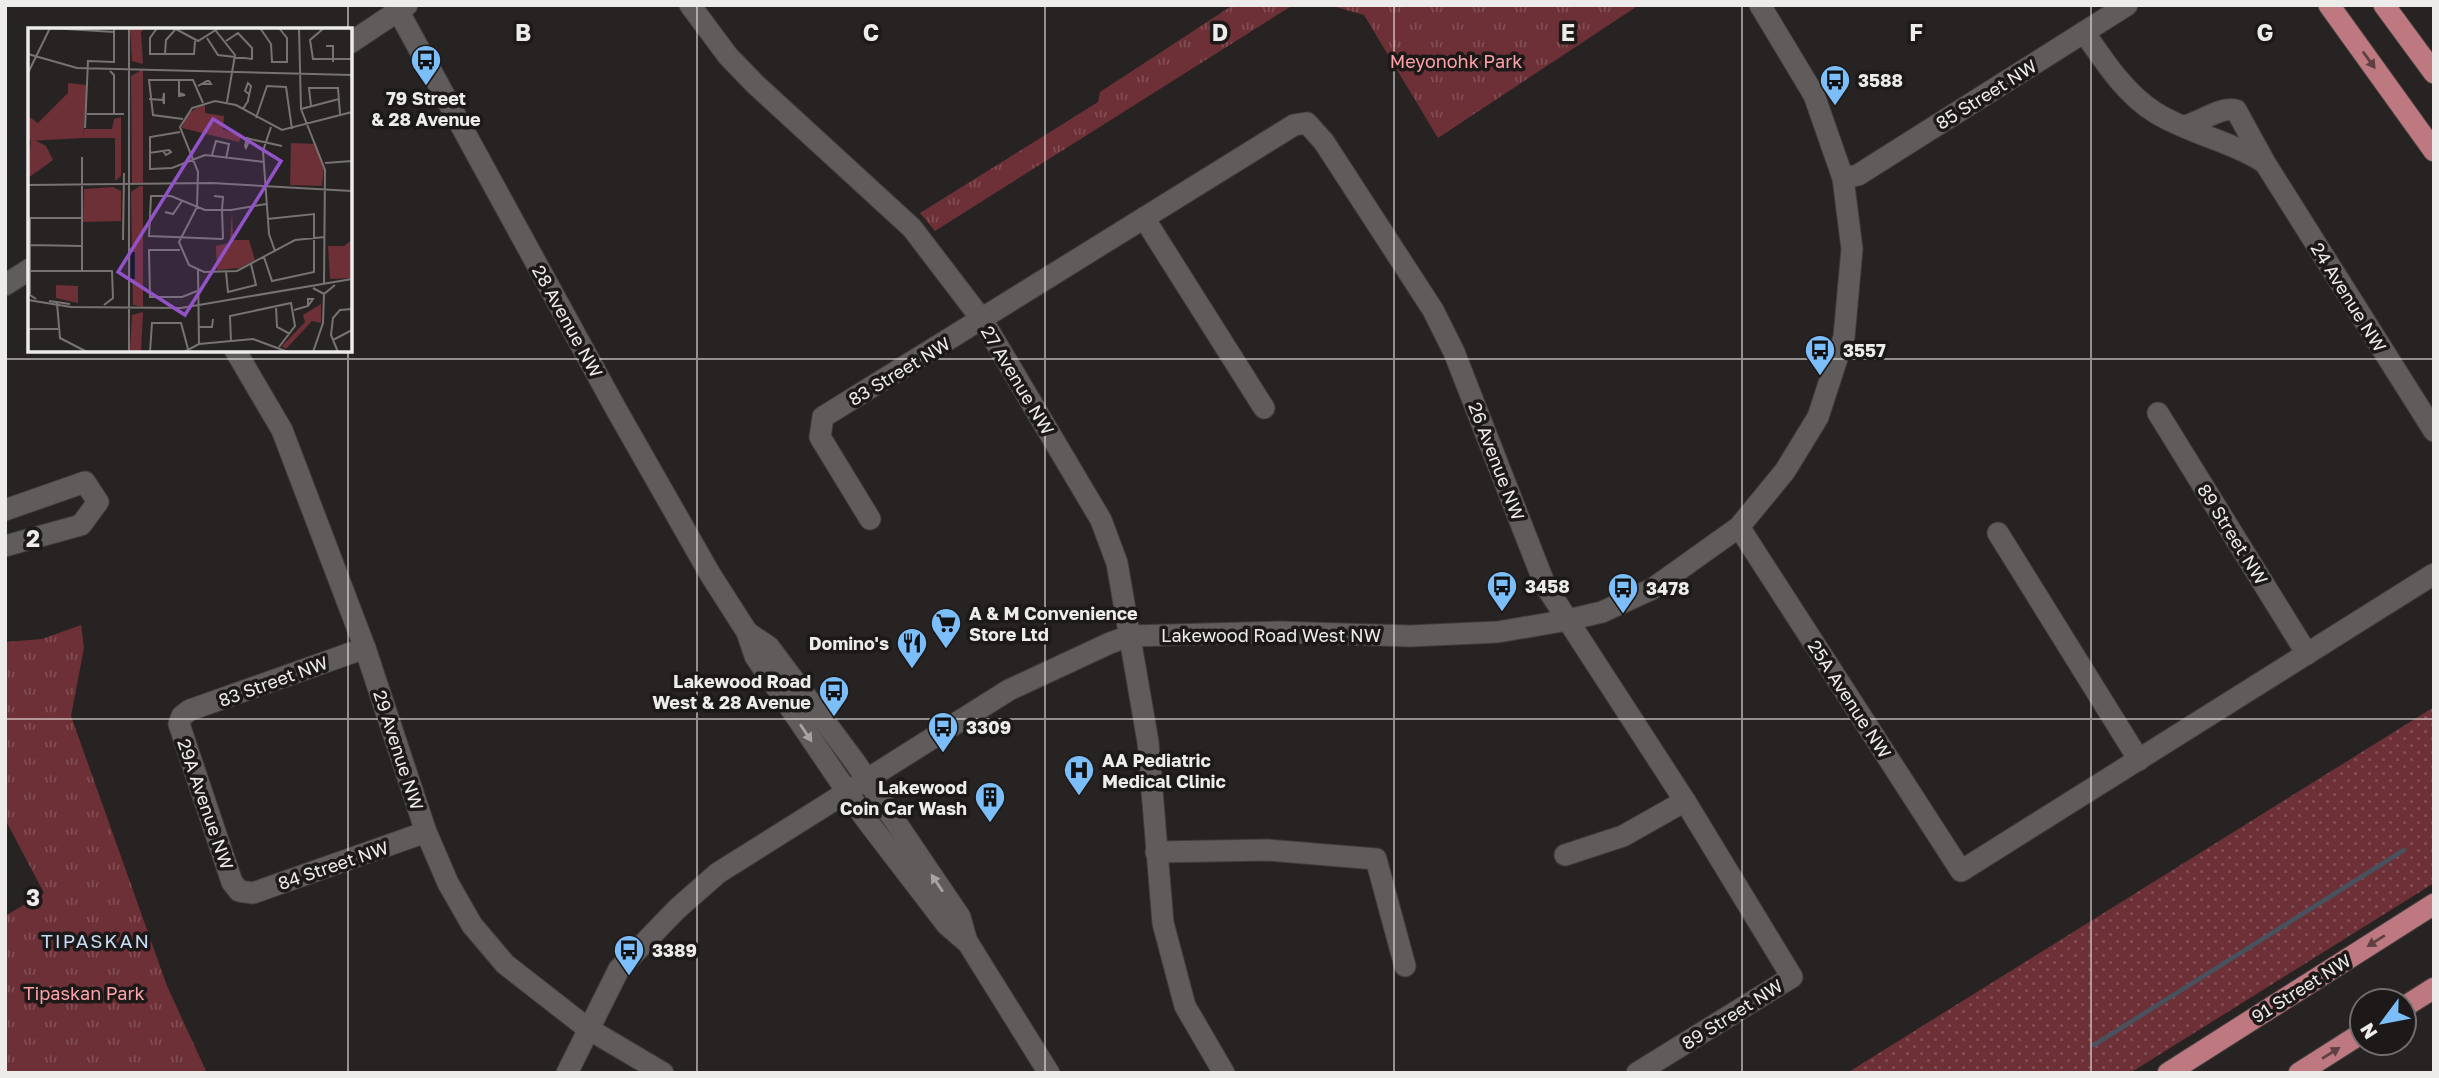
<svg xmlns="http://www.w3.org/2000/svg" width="2439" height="1078" viewBox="0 0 2439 1078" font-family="'Golos Text',sans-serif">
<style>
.grass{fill:url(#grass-dots)}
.park{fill:url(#park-tufts)}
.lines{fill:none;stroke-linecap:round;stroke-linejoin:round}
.stream{stroke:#48525e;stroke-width:4.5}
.minor-casing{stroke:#413d3d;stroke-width:23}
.major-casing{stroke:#413d3d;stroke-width:23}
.minor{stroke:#615c5c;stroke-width:21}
.major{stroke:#bd797f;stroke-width:21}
.oneway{fill:#5e3f42}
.oneway2{fill:#a8a4a4}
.grid{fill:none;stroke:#eeebeb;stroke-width:2;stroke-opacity:0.55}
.labels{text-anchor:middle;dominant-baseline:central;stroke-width:7;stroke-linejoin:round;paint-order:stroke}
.park-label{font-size:18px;fill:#fea2aa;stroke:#1e1919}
.poi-label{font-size:18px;font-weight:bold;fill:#eeebeb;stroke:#1e1919;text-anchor:start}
.street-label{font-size:18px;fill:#eeebeb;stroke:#1e1919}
.neighbourhood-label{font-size:19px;letter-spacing:2px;fill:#c6def5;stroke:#1e1919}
.inset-river{fill:none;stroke:#011122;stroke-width:3.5}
.inset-road{fill:none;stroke:#777373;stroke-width:2}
.view{fill:#9252c8;fill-opacity:0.15;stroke:#9252c8;stroke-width:3.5}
.inset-edge{fill:none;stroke:#eeebeb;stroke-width:3.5}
.grid-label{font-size:23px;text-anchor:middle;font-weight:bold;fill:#eeebeb;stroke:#1e1919;stroke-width:7;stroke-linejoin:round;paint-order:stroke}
</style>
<defs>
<pattern id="grass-dots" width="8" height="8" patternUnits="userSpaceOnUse" patternTransform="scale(1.75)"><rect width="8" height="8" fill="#6d3037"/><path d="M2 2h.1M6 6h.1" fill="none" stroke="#824e54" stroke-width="1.8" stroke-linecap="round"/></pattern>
<pattern id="park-tufts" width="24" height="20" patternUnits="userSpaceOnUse" patternTransform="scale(1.75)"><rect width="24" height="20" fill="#6d3037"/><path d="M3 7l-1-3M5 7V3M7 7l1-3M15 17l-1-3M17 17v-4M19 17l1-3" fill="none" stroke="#824e54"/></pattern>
</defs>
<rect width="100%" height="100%" fill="#272323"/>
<path class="grass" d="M2434 707V883L2130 1073H1847Z"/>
<g class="park">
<path d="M1233 5H1293L935 231 920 213 1098 102 1100 92Z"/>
<path d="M1329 5H1639L1438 138 1364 15Z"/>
<path d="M81 625 84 648 71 716 167 986 207 1073H5V916L44 893 5 819V642L42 639Z"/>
</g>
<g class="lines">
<path class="stream" d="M2094 1045 2404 850"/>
<g class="minor-casing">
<g id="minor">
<path d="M395 5 616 409 710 574 747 632 755 656 865 818 947 925 968 943 1049 1073"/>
<path d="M690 5 728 56 755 84 912 228 983 321 1101 520 1117 563 1148 742 1163 923 1185 1006 1224 1073"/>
<path d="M2084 32C2104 61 2126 95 2156 113 2190 134 2231 141 2265 163L2434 431"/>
<path d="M350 43 407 5"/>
<path d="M2184 126C2202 122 2218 107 2236 110L2264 161"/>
<path d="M1843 178 1858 175 2127 5"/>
<path d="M1144 218 1264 408"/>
<path d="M5 285 30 269"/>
<path d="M235 350 282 430 365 648 426 832 448 883 472 925 505 964 587 1028 663 1073"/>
<path d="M2158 413 2307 654"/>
<path d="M5 510 85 482 98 502 81 525 5 546"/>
<path d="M870 519 820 437 823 417 1294 125 1307 123 1324 142 1433 310 1454 352 1545 585 1685 801 1792 977 1637 1073"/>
<path d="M1739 527 1961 871 2434 574"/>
<path d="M1998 533 2139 760"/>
<path d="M747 632 769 647 855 762 960 917 967 942"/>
<path d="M365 648 190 710 182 716 179 724 232 882 239 891 253 893 426 832"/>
<path d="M1156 852 1268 850 1376 859 1405 966"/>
<path d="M1565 855 1623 836 1685 801"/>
<path d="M567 1073 619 969 677 909 718 873 1009 690 1110 643 1130 636 1278 632 1410 636 1498 632 1568 620 1602 612 1652 589 1739 527 1785 471 1818 417 1844 337 1852 249 1843 178 1814 95 1760 5"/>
</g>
</g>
<g class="major-casing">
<g id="major">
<path d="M2329 5 2434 151"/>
<path d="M2384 5 2434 73"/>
<path d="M2404 1007 2434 988"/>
<path d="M2168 1073 2434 904"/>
<path d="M2299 1073 2362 1033"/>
</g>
</g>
<use href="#minor" class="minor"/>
<use href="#major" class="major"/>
</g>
<defs><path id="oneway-solid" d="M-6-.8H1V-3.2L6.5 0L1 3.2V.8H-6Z" transform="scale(1.75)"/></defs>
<g class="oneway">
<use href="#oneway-solid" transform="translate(2369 60) rotate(54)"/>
<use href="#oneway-solid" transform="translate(2376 941) rotate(148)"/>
<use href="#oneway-solid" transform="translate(2331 1053) rotate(-32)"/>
</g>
<g class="oneway2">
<use href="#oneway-solid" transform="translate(806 733) rotate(56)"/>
<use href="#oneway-solid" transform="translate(937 883) rotate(-124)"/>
</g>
<path class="grid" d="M348 5V30M697 5V1073M1045 5V1073M1394 5V1073M1742 5V1073M2091 5V1073M348 350V1073M5 359H2434M5 719H2434"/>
<defs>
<g id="bus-pin" transform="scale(1.575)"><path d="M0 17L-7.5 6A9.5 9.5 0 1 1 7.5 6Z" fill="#7cbef9" stroke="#1e1919"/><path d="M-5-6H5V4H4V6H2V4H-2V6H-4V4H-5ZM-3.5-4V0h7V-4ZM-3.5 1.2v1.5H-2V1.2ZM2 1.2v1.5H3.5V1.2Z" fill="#111"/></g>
<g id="supermarket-pin" transform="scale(1.575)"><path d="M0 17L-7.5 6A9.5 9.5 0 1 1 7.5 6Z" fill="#7cbef9" stroke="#1e1919"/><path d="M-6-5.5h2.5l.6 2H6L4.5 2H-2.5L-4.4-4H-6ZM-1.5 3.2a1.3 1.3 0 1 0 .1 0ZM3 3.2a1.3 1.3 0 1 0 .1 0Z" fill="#111"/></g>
<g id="restaurant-pin" transform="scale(1.575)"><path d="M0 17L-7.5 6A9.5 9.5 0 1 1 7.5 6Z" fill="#7cbef9" stroke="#1e1919"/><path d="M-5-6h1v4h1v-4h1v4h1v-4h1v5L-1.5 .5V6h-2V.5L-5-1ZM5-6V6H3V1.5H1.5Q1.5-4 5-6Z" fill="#111"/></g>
<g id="hospital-pin" transform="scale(1.575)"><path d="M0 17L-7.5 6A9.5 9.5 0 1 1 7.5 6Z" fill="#7cbef9" stroke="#1e1919"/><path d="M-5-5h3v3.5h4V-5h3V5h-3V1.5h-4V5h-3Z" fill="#111"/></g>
<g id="building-pin" transform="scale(1.575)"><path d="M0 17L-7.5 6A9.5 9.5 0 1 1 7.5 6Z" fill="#7cbef9" stroke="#1e1919"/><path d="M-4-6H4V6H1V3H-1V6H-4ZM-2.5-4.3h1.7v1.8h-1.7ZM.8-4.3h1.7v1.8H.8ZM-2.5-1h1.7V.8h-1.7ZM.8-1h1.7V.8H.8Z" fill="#111"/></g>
</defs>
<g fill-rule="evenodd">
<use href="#bus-pin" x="426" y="60"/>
<use href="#bus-pin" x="1835" y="80"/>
<use href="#bus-pin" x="1820" y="350"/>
<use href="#bus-pin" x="1502" y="586"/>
<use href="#bus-pin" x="1623" y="588"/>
<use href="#supermarket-pin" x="946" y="623"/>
<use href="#restaurant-pin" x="912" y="643"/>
<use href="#bus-pin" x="834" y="691"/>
<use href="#bus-pin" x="943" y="727"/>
<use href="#hospital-pin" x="1079" y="770"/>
<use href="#building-pin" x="990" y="797"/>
<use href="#bus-pin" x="629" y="950"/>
</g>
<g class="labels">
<g class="park-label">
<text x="1456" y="61">Meyonohk Park</text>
<text x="84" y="993">Tipaskan Park</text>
</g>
<g class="poi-label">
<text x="1858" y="80">3588</text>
<text x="426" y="98" text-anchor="middle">79 Street<tspan x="426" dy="21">&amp; 28 Avenue</tspan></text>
<text x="1843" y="350">3557</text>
<text x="1525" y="586">3458</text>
<text x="1646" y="588">3478</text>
<text x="969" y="613">A &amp; M Convenience<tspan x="969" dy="21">Store Ltd</tspan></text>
<text x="889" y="643" text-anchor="end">Domino's</text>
<text x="811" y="681" text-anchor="end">Lakewood Road<tspan x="811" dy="21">West &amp; 28 Avenue</tspan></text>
<text x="966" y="727">3309</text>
<text x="1102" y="760">AA Pediatric<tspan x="1102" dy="21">Medical Clinic</tspan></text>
<text x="967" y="787" text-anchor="end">Lakewood<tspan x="967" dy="21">Coin Car Wash</tspan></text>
<text x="652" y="950">3389</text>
</g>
<g class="street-label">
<text transform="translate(1986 94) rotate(-32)">85 Street NW</text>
<text transform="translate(2349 297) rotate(58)">24 Avenue NW</text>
<text transform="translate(568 321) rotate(61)">28 Avenue NW</text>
<text transform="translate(899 371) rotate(-31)">83 Street NW</text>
<text transform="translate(1018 380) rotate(59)">27 Avenue NW</text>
<text transform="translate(1497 461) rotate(69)">26 Avenue NW</text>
<text transform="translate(2233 534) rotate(58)">89 Street NW</text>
<text x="1271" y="635">Lakewood Road West NW</text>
<text transform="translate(273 681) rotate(-20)">83 Street NW</text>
<text transform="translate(1850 699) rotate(57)">25A Avenue NW</text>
<text transform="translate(399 750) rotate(72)">29 Avenue NW</text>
<text transform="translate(206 804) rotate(71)">29A Avenue NW</text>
<text transform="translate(333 865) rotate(-19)">84 Street NW</text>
<text transform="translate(2301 988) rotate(-32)">91 Street NW</text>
<text transform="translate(1732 1014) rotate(-32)">89 Street NW</text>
</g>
<g class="neighbourhood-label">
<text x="96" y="940">TIPASKAN</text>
</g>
</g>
<g transform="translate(28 28)">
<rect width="324" height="324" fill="#272323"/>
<path d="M102 0H117L113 4 115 36 104 33ZM115 41V156H104L103 48ZM93 89V148L87 153V110H55L56 101H84L86 91ZM112 158H115V279L105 277 103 164ZM85 159 93 163V193L55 194 56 161ZM28 257 50 258V275L28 270ZM293 276V295L284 293 258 321 254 318 277 294 275 287ZM115 284 113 324H102L104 287Z" fill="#6d3037"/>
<path d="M40 55 59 57 55 110 0 113V88L10 95 40 65ZM177 75V85L196 88 195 101 213 108 211 114 154 100 159 86ZM263 115 288 116 296 139 294 158 262 157ZM204 183 205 212H221L227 232 212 240 189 242 188 218 202 215ZM324 212V250L302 251 300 218H316Z" fill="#6d3037"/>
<path d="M3 110 18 118 25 132 0 150Z" fill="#6d3037"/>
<path class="inset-river" d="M105 224V251"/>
<path class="inset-road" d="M22 0 86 4M129 0 122 10V26H166L167 13M146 0 170 13 191 0M232 0 243 16 244 34H259V10L251 0M271 0 273 81 297 142 296 256M296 0 282 12 285 31H324M188 3 207 27 199 74M179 10 190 27 224 31V20L210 5 198 13M298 18H305V34M0 26 49 40 324 47M137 26 138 12 147 2M82 43 86 47V86M0 45 22 0M170 58 179 53H181L183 56H174M151 65 157 67 151 68V51M121 71 135 72 136 76V65L135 72M283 78 281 60H310L312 86M215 81 220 73V72L223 58 220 55 217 63 221 66M273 81 311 71M59 86H96M228 90 239 58 258 59 264 101M155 91 125 87 121 52H165L175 75M243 99 235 123 241 206 247 223M57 100 60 33 86 34V0M152 104 122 109V141L144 140 177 127 236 134M219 110 222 111 218 120 217 118ZM222 111 254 118M121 125 141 122 143 124 138 127 135 123M184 127 188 113 201 116 198 131M297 135 324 133M184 155 324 163M0 157 184 155M186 168 195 169 194 182 195 210 194 211 121 208 123 168H143L177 182H203L238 176M137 184 145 186 154 173M1 190H54M2 190V267L8 271M297 209 267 212 209 243 176 244 161 237 151 214 169 179 170 144 152 99 164 80 187 73 208 77 254 102 324 84M95 212 96 145M2 217 54 218M152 222H121L122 269H154L169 263M236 229 244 253 286 244V186L239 191M170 242 171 316M0 243H84L85 270 76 277M54 243V129M198 244 200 264 228 257 223 236M285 260 296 266 307 257M0 272 43 279 153 280 324 251M21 273 42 276M29 275 32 310 59 324M248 278 249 299 262 306M266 282 280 278 285 271H280V278M170 299H184L185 291M0 301H30M305 312 324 302M203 314 202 288 263 275 267 298 251 319M101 324V0M122 324 124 295H153L160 321M156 324 171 316 225 311 260 324M285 324 295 295 296 266M310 324 303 307 305 290 312 282 324 281"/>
<path class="view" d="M185 91 253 133 157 287 90 244Z"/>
<rect width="324" height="324" class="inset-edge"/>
</g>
<g class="grid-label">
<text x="523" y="41">B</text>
<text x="871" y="41">C</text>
<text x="1220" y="41">D</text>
<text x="1568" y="41">E</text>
<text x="1916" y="41">F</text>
<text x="2265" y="41">G</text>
<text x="33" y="547">2</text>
<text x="33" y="906">3</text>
</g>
<rect width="2439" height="1078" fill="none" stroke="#eeebeb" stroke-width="14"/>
<g transform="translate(2383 1022) rotate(238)"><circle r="33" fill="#1e1919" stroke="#716d6d" stroke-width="2"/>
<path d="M0-5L12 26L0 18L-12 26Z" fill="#7cbef9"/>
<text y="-10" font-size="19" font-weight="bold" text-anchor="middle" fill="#eeebeb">N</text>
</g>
</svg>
